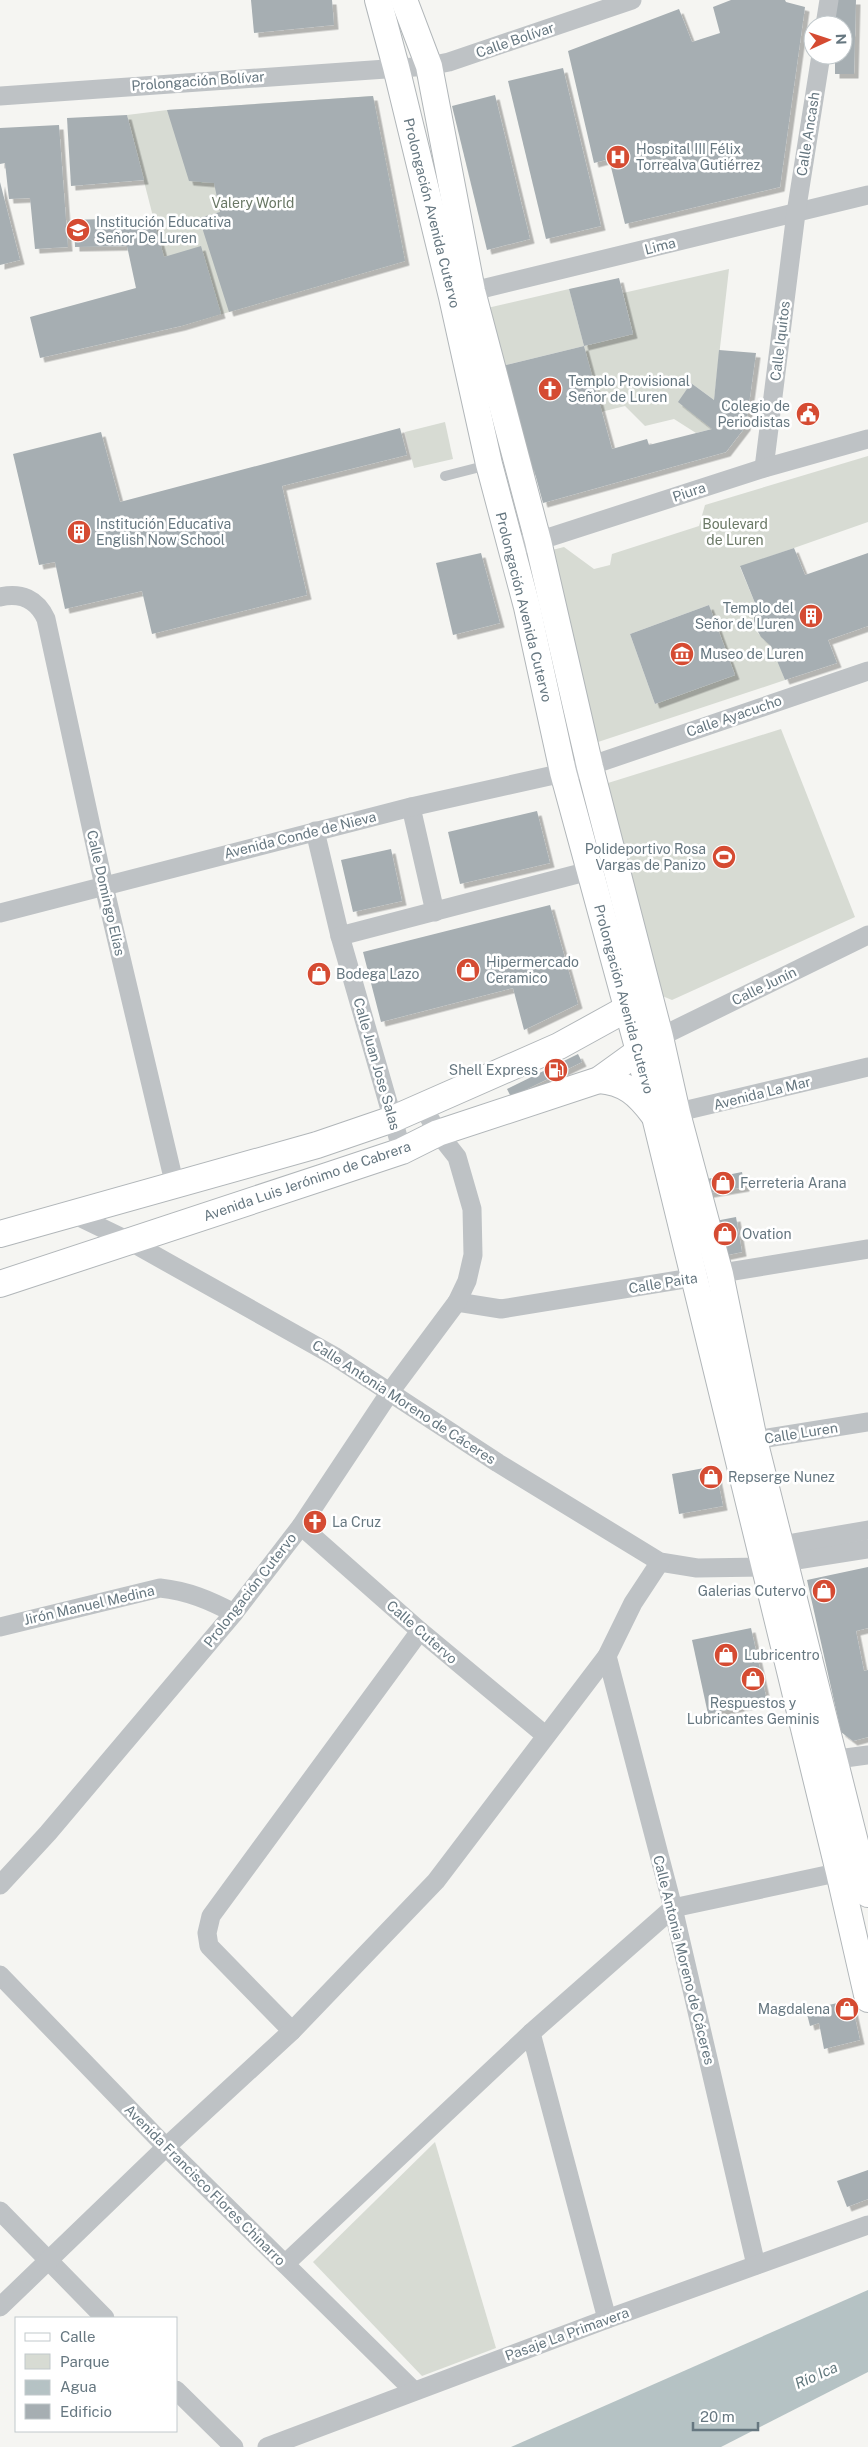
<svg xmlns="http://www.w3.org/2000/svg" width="868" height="2447" viewBox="0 0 868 2447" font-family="'Public Sans',sans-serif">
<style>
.green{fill:#d7dbd3;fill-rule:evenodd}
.water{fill:#b5c2c4}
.building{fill:#a6aeb2;filter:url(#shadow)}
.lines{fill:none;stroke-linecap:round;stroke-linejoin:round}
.secondary-casing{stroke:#b1b6b9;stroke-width:28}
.lane{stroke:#bec2c5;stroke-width:10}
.street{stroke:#bec2c5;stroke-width:19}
.secondary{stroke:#fff;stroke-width:26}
.labels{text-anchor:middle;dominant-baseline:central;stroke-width:5;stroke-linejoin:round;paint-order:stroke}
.street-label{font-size:14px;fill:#667780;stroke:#fff}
.poi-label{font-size:14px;fill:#667780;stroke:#fff;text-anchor:start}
.park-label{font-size:14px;fill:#6a7865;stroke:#fff}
.water-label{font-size:15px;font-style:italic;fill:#62787d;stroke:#fff}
</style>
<defs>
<filter id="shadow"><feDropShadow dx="4.5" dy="4.5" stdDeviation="0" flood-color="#0004"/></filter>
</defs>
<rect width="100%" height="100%" fill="#f5f5f2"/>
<g class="green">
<path d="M373 96 405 261 181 326 127 115 167 110Z"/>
<path d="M729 269 714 400 691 383 679 402 712 429 696 433 674 419 645 426 625 406 601 412 584 346 498 367 483 309 569 289 584 346 633 334 623 293Z"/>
<path d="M445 422 453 459 414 468 405 432Z"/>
<path d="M868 456V522L740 567 757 608C745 632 763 633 772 648 778 657 781 670 785 680L595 743 552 550 564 547 594 569 610 565 612 554 699 526 705 505ZM709 605 735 675 655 704 630 634Z"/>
<path d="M781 729 855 917 672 1000 650 991 601 798 608 783Z"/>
<path d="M435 2142 496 2348 422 2376 313 2262Z"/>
</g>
<path class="water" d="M868 2290V2372L721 2447H511Z"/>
<g class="building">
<path d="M251 0H332L334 25 254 33Z"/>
<path d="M731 0H785L786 2 805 7 780 187 625 224 609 159 594 163 568 51 679 9 692 42 720 33 713 7Z"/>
<path d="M836 0H856L854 74H835V55H843V25H836Z"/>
<path d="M563 68 601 226 546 239 508 81Z"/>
<path d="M495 95 530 239 487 250 452 106Z"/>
<path d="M373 96 405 261 229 312 199 218 220 212 214 183 189 181 167 110Z"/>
<path d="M127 115 144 180 71 186 67 118Z"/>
<path d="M59 125 68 247 35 249 30 198 9 199 5 163 0 164V128Z"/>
<path d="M0 182 20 260 0 265Z"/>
<path d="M153 217 164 257 201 246 221 314 181 326 40 358 30 317 136 288 127 246 75 247 74 220Z"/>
<path d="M619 278 633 334 584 346 569 289Z"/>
<path d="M584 346 612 449 647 439 649 445 712 429 678 402 691 383 714 400 719 350 756 353 746 426 726 452 543 503 534 470 525 472 498 367Z"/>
<path d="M400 428 407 455 282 486 307 595 152 634 142 591 65 609 55 562 39 565 13 454 101 432 120 502Z"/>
<path d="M794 548 805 575 868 553V626L828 640 837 663 785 680 771 646 761 637 754 625V613L757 608 740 566Z"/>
<path d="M481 553 500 623 453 635 436 563Z"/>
<path d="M709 605 735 675 655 704 630 634Z"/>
<path d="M537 811 550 863 460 884 448 832Z"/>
<path d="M391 849 402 901 353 912 341 860Z"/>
<path d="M550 905 578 1004 524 1030 513 988 381 1022 363 952Z"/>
<path d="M578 1054 582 1062 511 1097 507 1089Z"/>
<path d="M742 1172 745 1187 704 1194 702 1180Z"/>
<path d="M736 1217 742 1252 723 1256 710 1222Z"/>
<path d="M715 1466 723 1506 679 1514 672 1474Z"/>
<path d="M868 1567V1628L856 1631 864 1671 868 1670V1737L853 1741 841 1732 807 1580Z"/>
<path d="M751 1628 767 1701 708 1714 692 1640Z"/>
<path d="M851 2000 860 2040 824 2049 819 2023 810 2026 806 2010Z"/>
<path d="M868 2170V2199L847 2207 837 2181Z"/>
</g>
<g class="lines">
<g class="secondary-casing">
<g id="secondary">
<path d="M378 0 396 67 452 297 489 464 527 607 563 772 639 1051 839 1872 868 1999"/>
<path d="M404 0 429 66 472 291 538 541 590 767 660 1037 677 1113 720 1274 754 1440 868 1894"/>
<path d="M599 1080C625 1082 638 1094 653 1114"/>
<path d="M0 1234 317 1145 393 1119 559 1046 628 1008"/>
<path d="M0 1284 330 1175 402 1151 438 1133 599 1080 653 1041"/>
</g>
</g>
<path class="lane" d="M445 476 488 465"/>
<g class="street">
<path d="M825 25 829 0"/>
<path d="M0 96 429 66 449 62 632 0"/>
<path d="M461 294 868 195"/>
<path d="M764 468 796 213 821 55"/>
<path d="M510 547 538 541 764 468 868 439"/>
<path d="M0 597C21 592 37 599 46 619L104 886 175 1186"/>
<path d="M411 807 435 912"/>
<path d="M315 831 340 936 402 1151"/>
<path d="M0 913 411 807 590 767 601 762 868 671"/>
<path d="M340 936 589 871"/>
<path d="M660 1037 868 935"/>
<path d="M666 1115 868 1067"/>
<path d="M75 1215 131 1242 334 1356 498 1463 660 1562 697 1568 765 1567 784 1562 868 1549"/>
<path d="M457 1302 501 1309 868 1249"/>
<path d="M743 1442 868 1422"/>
<path d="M301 1526 420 1631 545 1735"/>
<path d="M770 1547 868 1530"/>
<path d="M0 1627 160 1588C188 1591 209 1600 234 1613"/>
<path d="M607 1656 673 1908 756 2265"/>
<path d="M823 1761 868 1755"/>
<path d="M0 1885 48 1833 234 1613 301 1526 390 1392 457 1302 467 1281 473 1255 472 1209 457 1157 438 1133 422 1105"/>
<path d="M0 1975 166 2147 414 2391"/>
<path d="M292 2031 209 1946 207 1933 211 1916 420 1631"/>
<path d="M531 2033 607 2319"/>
<path d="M0 2211 105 2318"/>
<path d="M285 2264 531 2033 673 1908 850 1870"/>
<path d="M0 2307 166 2147 292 2031 436 1881 607 1656 633 1603 660 1562"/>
<path d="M176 2390 234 2447"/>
<path d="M267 2447 607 2319 868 2225"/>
</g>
<use href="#secondary" class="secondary"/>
</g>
<defs>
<g id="hospital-disc" transform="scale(1.25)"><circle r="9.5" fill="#d54b32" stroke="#fff"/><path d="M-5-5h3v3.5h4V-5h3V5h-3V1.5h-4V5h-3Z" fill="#fff"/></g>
<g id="school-disc" transform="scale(1.25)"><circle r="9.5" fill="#d54b32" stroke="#fff"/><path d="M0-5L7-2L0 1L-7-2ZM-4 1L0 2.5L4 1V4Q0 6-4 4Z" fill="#fff"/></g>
<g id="church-disc" transform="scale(1.25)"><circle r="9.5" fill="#d54b32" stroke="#fff"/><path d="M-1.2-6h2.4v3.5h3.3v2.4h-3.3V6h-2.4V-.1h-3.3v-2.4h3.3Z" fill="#fff"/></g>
<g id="civic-disc" transform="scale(1.25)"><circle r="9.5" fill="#d54b32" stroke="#fff"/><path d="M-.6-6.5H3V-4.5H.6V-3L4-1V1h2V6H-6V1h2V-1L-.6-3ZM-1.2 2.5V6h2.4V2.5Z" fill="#fff"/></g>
<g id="building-disc" transform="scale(1.25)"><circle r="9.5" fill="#d54b32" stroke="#fff"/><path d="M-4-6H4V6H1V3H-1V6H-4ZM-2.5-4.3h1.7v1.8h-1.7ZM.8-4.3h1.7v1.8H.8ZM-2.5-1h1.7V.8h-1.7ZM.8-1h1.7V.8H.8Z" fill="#fff"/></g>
<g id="museum-disc" transform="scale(1.25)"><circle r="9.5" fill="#d54b32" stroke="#fff"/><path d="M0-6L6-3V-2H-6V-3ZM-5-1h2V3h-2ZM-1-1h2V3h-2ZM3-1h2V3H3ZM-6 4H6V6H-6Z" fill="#fff"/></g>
<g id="stadium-disc" transform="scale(1.25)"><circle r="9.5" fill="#d54b32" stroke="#fff"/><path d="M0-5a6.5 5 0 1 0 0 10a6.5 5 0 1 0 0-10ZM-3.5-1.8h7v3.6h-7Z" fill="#fff"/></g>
<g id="shop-disc" transform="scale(1.25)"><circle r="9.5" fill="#d54b32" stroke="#fff"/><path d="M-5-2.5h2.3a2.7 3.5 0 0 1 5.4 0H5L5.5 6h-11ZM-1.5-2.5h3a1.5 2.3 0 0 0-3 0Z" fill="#fff"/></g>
<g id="fuel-disc" transform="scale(1.25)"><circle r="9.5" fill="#d54b32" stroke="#fff"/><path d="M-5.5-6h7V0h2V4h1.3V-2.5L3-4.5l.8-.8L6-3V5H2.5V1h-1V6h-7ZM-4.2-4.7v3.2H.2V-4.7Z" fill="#fff"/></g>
</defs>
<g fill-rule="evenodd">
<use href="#hospital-disc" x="618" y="157"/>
<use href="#school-disc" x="78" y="230"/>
<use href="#church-disc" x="550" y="389"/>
<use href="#civic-disc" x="808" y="414"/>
<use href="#building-disc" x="79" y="532"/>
<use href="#building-disc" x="811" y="616"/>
<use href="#museum-disc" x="682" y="654"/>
<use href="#stadium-disc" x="724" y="857"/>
<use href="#shop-disc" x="468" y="970"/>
<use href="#shop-disc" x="319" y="974"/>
<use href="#fuel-disc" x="556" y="1070"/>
<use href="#shop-disc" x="723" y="1183"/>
<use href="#shop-disc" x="725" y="1234"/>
<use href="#shop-disc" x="711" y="1477"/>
<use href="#church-disc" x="315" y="1522"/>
<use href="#shop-disc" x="824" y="1591"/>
<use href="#shop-disc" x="726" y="1655"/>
<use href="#shop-disc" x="753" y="1679"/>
<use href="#shop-disc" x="847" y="2009"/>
</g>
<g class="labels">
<g class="street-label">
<text transform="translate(515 40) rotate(-19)">Calle Bolívar</text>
<text transform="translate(198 81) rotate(-4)">Prolongación Bolívar</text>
<text transform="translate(808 134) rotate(-81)">Calle Ancash</text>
<text transform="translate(432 213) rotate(76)">Prolongación Avenida Cutervo</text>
<text transform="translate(660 246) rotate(-14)">Lima</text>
<text transform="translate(780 341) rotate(-83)">Calle Iquitos</text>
<text transform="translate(689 492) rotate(-18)">Piura</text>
<text transform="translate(524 607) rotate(76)">Prolongación Avenida Cutervo</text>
<text transform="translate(734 716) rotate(-19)">Calle Ayacucho</text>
<text transform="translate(300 835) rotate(-14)">Avenida Conde de Nieva</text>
<text transform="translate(106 893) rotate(77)">Calle Domingo Elías</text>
<text transform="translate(764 986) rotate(-26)">Calle Junín</text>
<text transform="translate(624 999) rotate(75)">Prolongación Avenida Cutervo</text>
<text transform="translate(377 1064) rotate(74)">Calle Juan Jose Salas</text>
<text transform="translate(762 1093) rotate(-14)">Avenida La Mar</text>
<text transform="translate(307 1181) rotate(-19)">Avenida Luis Jerónimo de Cabrera</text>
<text transform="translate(663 1283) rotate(-9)">Calle Paita</text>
<text transform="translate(404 1402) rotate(33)">Calle Antonia Moreno de Cáceres</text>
<text transform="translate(801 1433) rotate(-9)">Calle Luren</text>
<text transform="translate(250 1590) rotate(-52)">Prolongación Cutervo</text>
<text transform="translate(89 1605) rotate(-13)">Jirón Manuel Medina</text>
<text transform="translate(422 1632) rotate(41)">Calle Cutervo</text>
<text transform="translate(684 1960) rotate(76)">Calle Antonia Moreno de Cáceres</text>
<text transform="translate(205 2185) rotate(45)">Avenida Francisco Flores Chinarro</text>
<text transform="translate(567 2334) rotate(-20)">Pasaje La Primavera</text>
</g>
<g class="poi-label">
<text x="636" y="149">Hospital III Félix<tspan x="636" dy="16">Torrealva Gutiérrez</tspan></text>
<text x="96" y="222">Institución Educativa<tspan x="96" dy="16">Señor De Luren</tspan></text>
<text x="568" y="381">Templo Provisional<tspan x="568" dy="16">Señor de Luren</tspan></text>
<text x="790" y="406" text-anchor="end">Colegio de<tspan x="790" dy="16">Periodistas</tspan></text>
<text x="96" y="524">Institución Educativa<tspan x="96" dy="16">English Now School</tspan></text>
<text x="794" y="608" text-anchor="end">Templo del<tspan x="794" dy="16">Señor de Luren</tspan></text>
<text x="700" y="654">Museo de Luren</text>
<text x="706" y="849" text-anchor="end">Polideportivo Rosa<tspan x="706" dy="16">Vargas de Panizo</tspan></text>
<text x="486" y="962">Hipermercado<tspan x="486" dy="16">Ceramico</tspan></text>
<text x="336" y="974">Bodega Lazo</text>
<text x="538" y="1070" text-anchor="end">Shell Express</text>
<text x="740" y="1183">Ferreteria Arana</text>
<text x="742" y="1234">Ovation</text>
<text x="728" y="1477">Repserge Nunez</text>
<text x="332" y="1522">La Cruz</text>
<text x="806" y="1591" text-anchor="end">Galerias Cutervo</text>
<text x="744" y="1655">Lubricentro</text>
<text x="753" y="1703" text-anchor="middle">Respuestos y<tspan x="753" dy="16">Lubricantes Geminis</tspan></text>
<text x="830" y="2009" text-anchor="end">Magdalena</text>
</g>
<g class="park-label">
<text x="253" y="203">Valery World</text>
<text x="735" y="524">Boulevard<tspan x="735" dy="16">de Luren</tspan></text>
</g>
<g class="water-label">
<text transform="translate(816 2375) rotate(-24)">Río Ica</text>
</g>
</g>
<rect x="15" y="2317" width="162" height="115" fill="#ffffff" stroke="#c2c9cc"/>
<rect x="25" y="2333" width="25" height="8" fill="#ffffff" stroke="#c2c9cc"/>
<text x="60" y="2342" font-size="15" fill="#667780">Calle</text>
<rect x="25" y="2354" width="25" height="15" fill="#d7dbd3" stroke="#c2c9cc"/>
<text x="60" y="2367" font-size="15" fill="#667780">Parque</text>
<rect x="25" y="2380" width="25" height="15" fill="#b5c2c4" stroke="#c2c9cc"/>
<text x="60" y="2392" font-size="15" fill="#667780">Agua</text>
<rect x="25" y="2404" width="25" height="15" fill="#a6aeb2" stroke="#c2c9cc"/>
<text x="60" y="2417" font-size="15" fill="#667780">Edificio</text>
<g transform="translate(828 40) rotate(87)"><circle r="24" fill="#ffffff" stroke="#c2c9cc"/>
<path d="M0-4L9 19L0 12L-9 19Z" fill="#d54b32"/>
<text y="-8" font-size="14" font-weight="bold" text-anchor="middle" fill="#667780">N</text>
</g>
<path d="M693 2422v8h65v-8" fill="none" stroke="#667780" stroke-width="2.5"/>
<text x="700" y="2422" font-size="15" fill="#667780" stroke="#ffffff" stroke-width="4" paint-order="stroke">20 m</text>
</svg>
